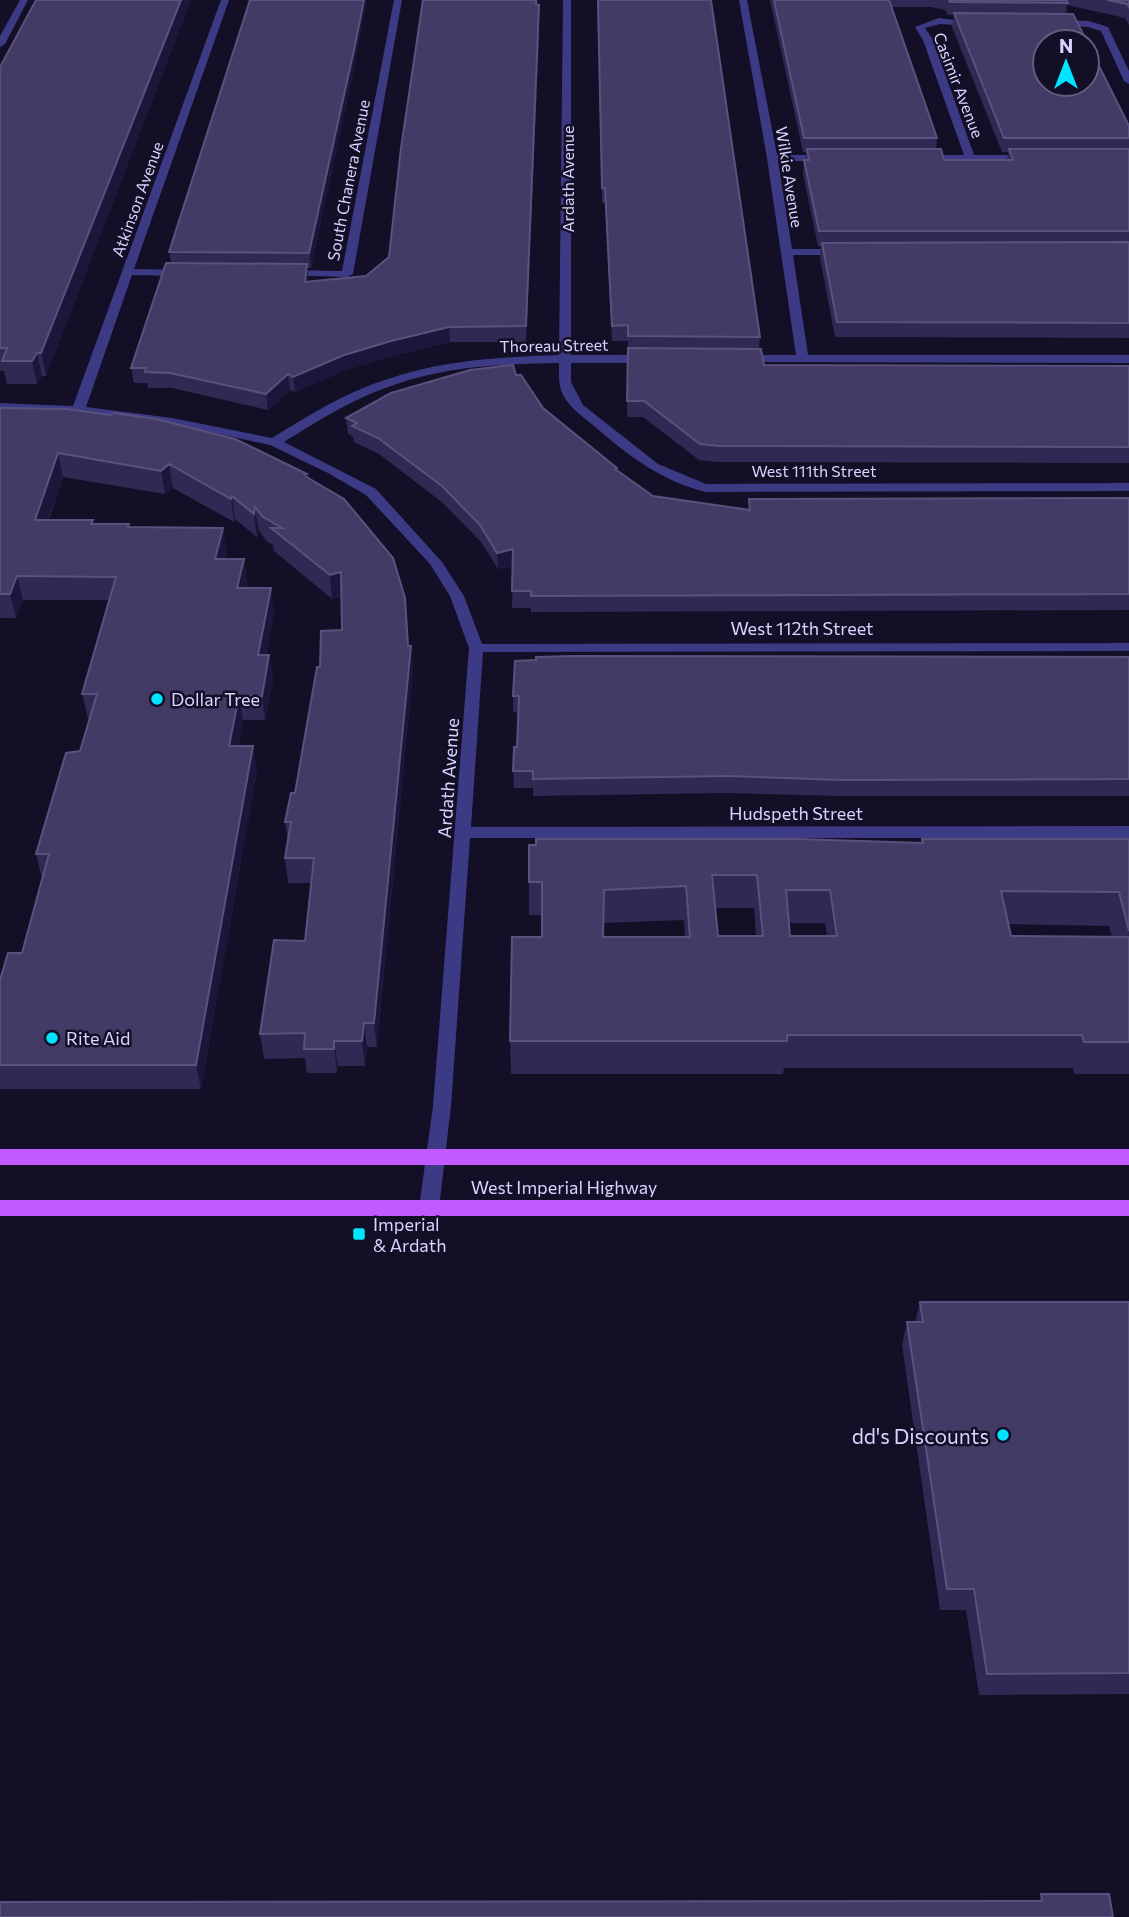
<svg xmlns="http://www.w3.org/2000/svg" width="1129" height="1917" viewBox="0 0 1129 1917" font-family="Commissioner,sans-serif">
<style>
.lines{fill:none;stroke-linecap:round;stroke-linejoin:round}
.minor{fill:#3d3a85;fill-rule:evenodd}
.primary{fill:#c25bff;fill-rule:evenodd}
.wall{fill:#312854;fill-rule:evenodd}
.shaded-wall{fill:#1d163a}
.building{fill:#433a66;stroke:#5a527e;stroke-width:2;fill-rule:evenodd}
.poi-dot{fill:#00e5ff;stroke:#130f26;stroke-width:2.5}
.labels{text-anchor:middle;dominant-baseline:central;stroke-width:5;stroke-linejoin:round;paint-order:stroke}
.far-street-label{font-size:16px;fill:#d9d4ff;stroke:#130f26}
.street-label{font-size:18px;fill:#d9d4ff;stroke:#130f26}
.poi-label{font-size:18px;fill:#d9d4ff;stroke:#130f26;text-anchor:start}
.near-poi-label{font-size:21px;fill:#d9d4ff;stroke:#130f26;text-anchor:end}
</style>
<rect width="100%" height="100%" fill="#130f26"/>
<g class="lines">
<g class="minor">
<path d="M20 0H28L5 44 0 47V36Z"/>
<path d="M221 0H229L134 269 184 270 190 273 184 276 132 275 86 407 172 418 272 438C309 415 346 392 388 379 443 360 502 357 559 355L563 0H571V355H650L656 359 650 363H571V382L583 405 658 464 706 484 1129 483V491L706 492C661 481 629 456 594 426 583 417 570 408 563 395 558 384 559 374 559 363 504 364 446 366 394 385 354 398 319 420 284 442L376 489 442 562 464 596 482 644 1129 643V651L483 652 471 827 1129 826V838H470L451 1106 439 1208 436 1214 429 1216 422 1214 419 1208 433 1106 469 648 450 596 430 564 366 495 328 473 270 445 206 431 104 416 0 411V403L73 406Z"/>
<path d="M394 0H402L353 274 347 277 282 275 280 273 286 270 342 271Z"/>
<path d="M739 0H747L777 155H828L833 158 828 161H778L792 249H842L848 252 842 255H793L808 355H1129V363L737 362V356L741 355H796L767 158Z"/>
<path d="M939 18 979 23 974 26 940 24 925 28 933 40 974 155H1031L1036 158 1035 160 923 161 918 158 923 155H964L923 40 915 27Z"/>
<path d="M1055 20 1089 21 1108 27 1129 71V84L1124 81 1101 31 1088 27 1052 25Z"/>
</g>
<g class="primary">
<rect x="0" y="1149" width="1129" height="16"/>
<rect x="0" y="1200" width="1129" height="16"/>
</g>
</g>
<g class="wall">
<path d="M36 0H191L46 376H42L37 384H7L4 371H0V67Z"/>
<path d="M597 0 760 337 759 349 764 365 1129 366V463L718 462 699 460 643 417H627L628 341H612L605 203H602Z"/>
<path d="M770 0H1129V25L1125 18 1067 5 1066 14 1129 126V338L835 337 820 258 821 246H818L803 174 804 160H806V152H803ZM892 7H931L945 10 948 15H954L952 27 1002 152H1008L1007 160H944L936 149 937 138Z"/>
<path d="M537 4 539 37 526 342H450L392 356 346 370 295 392 290 390 268 410 172 388H148L147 383H134L131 368 171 263 169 252 355 63 311 268H307L308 281 366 276 389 257Z"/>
<path d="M516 375 543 408 617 468V471L653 496 748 510 749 499 1129 498V610L531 612V608H512L513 566 498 569 481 542 443 503 379 454 354 442 353 437 348 434 346 418Z"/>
<path d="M0 408 307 477 408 646 413 670 377 1047H367L365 1066H338L337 1073H307L305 1058 264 1059 260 1034 305 941 312 883H288L285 858 288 840 285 822 295 793 320 667 342 630 341 597 332 599 274 551 273 545 266 541 259 530 257 537 235 519 234 522 173 488 165 494 63 477 49 520H93L94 524H129V527L227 551 225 559H244L247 583 246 588 274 612 266 655H269L273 680 265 720H243L238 746 257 770 201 1089H0V980L22 953 42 878 36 854 80 751 90 718H88L82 694 109 600H23L16 618H0Z"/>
<path d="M1129 657V796H839L726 793 533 796V788H514L513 771 517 747 518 713 513 712V696Z"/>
<path d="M922 839H1129V1074H1074L1073 1068H784L783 1074H511L510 1041 542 937V915H529V882L921 843ZM715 908H754L756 936H718ZM684 920 685 937H603V923ZM789 923H825L827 936H790ZM1009 924 1109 926 1112 937 1011 936Z"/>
<path d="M920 1302H1129V1694L979 1695 966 1610H940L902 1345 907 1322H915Z"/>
</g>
<g class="shaded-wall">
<path d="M181 0H191L46 376 41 353Z"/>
<path d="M364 0H367L355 63 311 268 309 253Z"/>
<path d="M539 5V37L526 342V326Z"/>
<path d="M307 264 308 279 307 297 305 282Z"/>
<path d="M449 327 450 342 392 356 346 370 295 392 293 377 344 355 391 341Z"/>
<path d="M37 353 42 376 37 384 32 361Z"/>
<path d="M288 374 290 390 268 410 266 394Z"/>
<path d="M58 453 63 477 40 543 35 520Z"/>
<path d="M169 464 173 488 165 494 161 471Z"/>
<path d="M232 496 235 519 234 522 231 499Z"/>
<path d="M255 507 259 530 257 537 254 514Z"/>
<path d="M223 528 227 551 219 583 215 559Z"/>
<path d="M513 549V566L498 569 497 553Z"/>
<path d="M244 559 247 583 241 612 237 588Z"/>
<path d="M341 572 343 596 332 599 330 575Z"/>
<path d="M17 576 23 600 16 618 10 594Z"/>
<path d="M271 588 274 612 261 680 258 655Z"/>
<path d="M411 646 413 670 377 1047 374 1023Z"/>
<path d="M269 655 273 680 265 720 262 696Z"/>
<path d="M239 696 243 720 234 770 229 746Z"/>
<path d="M253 746 257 770 201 1089 196 1065Z"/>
<path d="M364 1023 367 1047 365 1066 362 1041Z"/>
<path d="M334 1041 338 1066 337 1073 334 1049Z"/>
</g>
<g class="building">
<path d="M36 0H181L41 353H37L32 361H2L7 348H0V67Z"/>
<path d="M250 0H364L354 50 309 253 169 252Z"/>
<path d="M423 0H536V4L539 5 526 326 449 327 391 341 344 355 293 377 288 374 266 394 170 373 145 372 146 368H131L166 263 307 264 305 282 366 276 389 257 401 148Z"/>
<path d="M598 0H711L760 337 628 336V325L612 326 605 188H602Z"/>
<path d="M774 0H889L937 138H804Z"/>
<path d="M949 0H1066L1068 3 950 2Z"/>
<path d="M1107 0H1129V7L1127 4Z"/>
<path d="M954 13 1073 14 1129 126V138H1004ZM1045 42H1087V84H1045Z"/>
<path d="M807 149H941L944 160H1013L1009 149H1129V231H819L804 160H809Z"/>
<path d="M1129 242V323L837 322 822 243Z"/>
<path d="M628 348 761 349 764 365 1129 366V447L719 446 700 444 644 401H627Z"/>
<path d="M513 365 516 375H521L543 408 617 468 615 469 653 496 750 510 749 499 1129 498V594L531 596V591H512L513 549 497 553 480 525 442 486 378 438 352 426 357 423 346 418 391 393 470 370Z"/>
<path d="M0 408 67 409 111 415 114 413 156 419 235 439 307 474 305 475 310 479 344 499 393 558 405 598 408 646H411L374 1023H364L362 1041H334V1049H304L305 1033 260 1034 274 940 305 941 314 858H285L291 822H285L291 793H295L317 667H320L321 631 342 630 341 572 330 575 271 528H282L263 517 255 507 254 514 232 496 231 499 169 464 161 471 58 453 35 520H93L91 524H129L128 527 223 528 215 559H244L237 588H271L258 655H269L262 696H239L229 746H253L196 1065H0V980L8 953H22L49 854H36L66 753 80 751 97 694H82L116 577 17 576 10 594H0Z"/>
<path d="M573 656 1129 657V779L842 780 728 776 533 779V771H513L514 747H517L519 696H513L515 661 536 660V657Z"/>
<path d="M536 839H797L923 843 922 839H1129V931L1119 892 1001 891 1011 936 1129 937V1042H1084L1082 1035H787V1041H510L512 937H542V882H529V845H536ZM712 875H757L763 936H718ZM686 886 690 937H603L604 890ZM786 890H830L837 936H790Z"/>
<path d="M920 1302H1129V1673L987 1674 974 1589H947L907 1322H923Z"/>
<path d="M1041 1894H1109L1113 1917H0V1902L1042 1901Z"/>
</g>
<g class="poi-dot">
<circle cx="157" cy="699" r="7"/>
<circle cx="52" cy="1038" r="7"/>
<rect x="352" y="1227" width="14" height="14" rx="3.5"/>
<circle cx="1003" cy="1435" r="7"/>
</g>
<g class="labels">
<g class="far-street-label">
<text transform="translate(959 85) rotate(69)">Casimir Avenue</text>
<text transform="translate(790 177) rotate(81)">Wilkie Avenue</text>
<text transform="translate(567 179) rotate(-90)">Ardath Avenue</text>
<text transform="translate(348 180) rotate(-79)">South Chanera Avenue</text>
<text transform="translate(137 199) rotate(-70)">Atkinson Avenue</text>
<text transform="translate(554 345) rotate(-1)">Thoreau Street</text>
<text x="814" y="470">West 111th Street</text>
</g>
<g class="street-label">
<text x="802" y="628">West 112th Street</text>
<text transform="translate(448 778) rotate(-86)">Ardath Avenue</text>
<text x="796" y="813">Hudspeth Street</text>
<text x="564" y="1187">West Imperial Highway</text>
</g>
<g class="poi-label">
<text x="171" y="699">Dollar Tree</text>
<text x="66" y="1038">Rite Aid</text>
<text x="373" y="1224">Imperial<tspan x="373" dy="21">&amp; Ardath</tspan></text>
</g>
<g class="near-poi-label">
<text x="989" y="1435">dd's Discounts</text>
</g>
</g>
<g transform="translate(1066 63)"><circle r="33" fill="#130f26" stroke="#625e7d" stroke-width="2"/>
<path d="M0-5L12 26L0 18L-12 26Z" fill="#00e5ff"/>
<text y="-10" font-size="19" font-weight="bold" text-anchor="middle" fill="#d9d4ff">N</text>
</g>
</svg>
